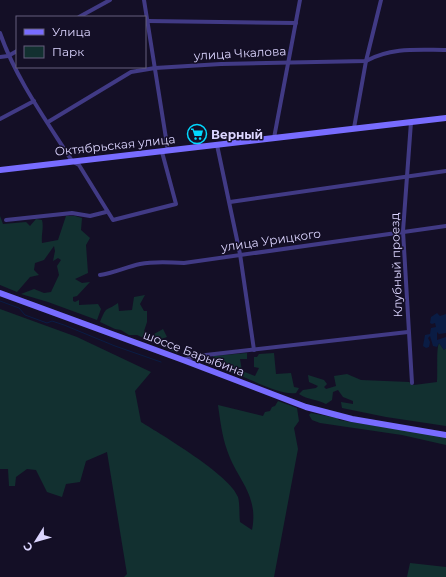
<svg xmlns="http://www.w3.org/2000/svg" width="446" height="577" viewBox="0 0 446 577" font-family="Montserrat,sans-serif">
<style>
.green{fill:#123030}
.water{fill:#0a1c44}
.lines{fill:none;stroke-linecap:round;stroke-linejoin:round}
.stream{stroke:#0a1c44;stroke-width:1}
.street{stroke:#413a85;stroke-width:4}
.secondary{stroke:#786cff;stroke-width:6}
.labels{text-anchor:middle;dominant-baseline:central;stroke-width:3;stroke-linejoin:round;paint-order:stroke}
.street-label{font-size:12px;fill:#dcd5ff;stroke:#140f26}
.poi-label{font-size:12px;font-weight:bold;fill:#dcd5ff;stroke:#140f26;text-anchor:start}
</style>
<rect width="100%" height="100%" fill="#140f26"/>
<g class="green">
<path d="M0 216 3 224 26 222 30 226 36 219 42 220C44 228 41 235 42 243L58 240 66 216H75L82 218 81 230 90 238 86 245 88 273 75 279 82 283 90 282 77 296 73 297V301L75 302 79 300V305L98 304 101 309 97 320 48 302 21 294 34 289 44 293 51 292 59 275 57 266 61 260 58 258 53 261 55 251 54 246 44 260 35 263 34 270 39 275 30 277 17 292 0 285Z"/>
<path d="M145 295 140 304 144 311H147V322L144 331 151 334V338H155L154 334 163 329 167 337 155 341 177 349V353L137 335H129L121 330 115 329 100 322C107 305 105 312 118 303L119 311 132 310 134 297Z"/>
<path d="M0 309 77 337 151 372 135 391 141 422C162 435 230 475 238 497 240 504 239 514 240 522L252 530C259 494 237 480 227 450 222 436 220 419 218 405L263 416 265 412 270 411 272 407 275 406 278 401 297 408 299 421 294 428 298 449 274 577H124L127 574 107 452 86 461 80 482 66 484 62 497 47 492 36 470 27 469 16 477 15 486H9L8 469H0Z"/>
<path d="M439 343 444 350 446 348V426L386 417 342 408 341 402 353 404V401L343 397 338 390 333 392 332 400 326 404C317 399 308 400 299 394L303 390 316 388 318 386 309 382 308 375 324 380 327 384 324 387 326 389 336 386 334 376 347 374 361 380 409 382 414 385 437 382C438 373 436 349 439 343Z"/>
<path d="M247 353V359H240L242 371 255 376 259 368 254 367V357H257L259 354 274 353 276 374 291 373 294 387 299 388 296 393C279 396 248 377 230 372L228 369 206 362 212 360 213 356Z"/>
<path d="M311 413 337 418 339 420 446 437V445L402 435 320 423 312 420 309 415Z"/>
<path d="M410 563 446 567V577H407Z"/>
</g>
<path class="water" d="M437 313 440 316 446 314V333L439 334 437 332V340L446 337V348L444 350 439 343 437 347 433 346 430 336 428 338 430 342 429 347 426 348 423 346 425 335 430 334 431 328 436 327 435 323 432 324 430 323 431 317Z"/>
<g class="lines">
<path class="stream" d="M0 301 19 308 25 315 47 323 52 321 64 325 115 346 161 362"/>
<g class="street">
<path d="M144 0 168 151"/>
<path d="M79 17 110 0"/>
<path d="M148 21 296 23"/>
<path d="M0 33C16 79 46 120 72 161L79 165 113 220 176 204 162 152"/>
<path d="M0 57 8 56 17 51"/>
<path d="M0 119 34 101"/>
<path d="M48 122 131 72 155 68 221 64 366 61C392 47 418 50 446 50"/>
<path d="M411 122 403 231 412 383"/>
<path d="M354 128 366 61 381 0"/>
<path d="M274 138 300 0"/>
<path d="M217 145 240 254 254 350"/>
<path d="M230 202 446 171"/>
<path d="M6 220 72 213 90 216 106 212"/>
<path d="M100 275C114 273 126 267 140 264 154 261 170 262 184 263L446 226"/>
<path d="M183 360 197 356 408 332"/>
</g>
<g class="secondary">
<path d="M0 170 446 118"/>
<path d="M0 293 183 360 306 407 352 419 446 435"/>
</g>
</g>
<defs>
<g id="supermarket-ring" transform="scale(1)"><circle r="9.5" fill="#140f26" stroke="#02d8fe" stroke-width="1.5"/><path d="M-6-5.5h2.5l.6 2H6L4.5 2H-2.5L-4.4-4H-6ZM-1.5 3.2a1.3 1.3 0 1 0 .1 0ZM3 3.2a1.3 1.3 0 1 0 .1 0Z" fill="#02d8fe"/></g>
</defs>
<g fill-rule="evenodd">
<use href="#supermarket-ring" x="197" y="134"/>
</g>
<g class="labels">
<g class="street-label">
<text transform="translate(240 53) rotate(-3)">улица Чкалова</text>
<text transform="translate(115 145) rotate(-6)">Октябрьская улица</text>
<text transform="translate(271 240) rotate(-8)">улица Урицкого</text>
<text transform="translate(396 265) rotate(-92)">Клубный проезд</text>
<text transform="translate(194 353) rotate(21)">шоссе Барыбина</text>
</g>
<g class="poi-label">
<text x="211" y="134">Верный</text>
</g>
</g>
<rect x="16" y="16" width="130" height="52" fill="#140f26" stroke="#645e7d"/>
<rect x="24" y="29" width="20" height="6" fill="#786cff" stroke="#645e7d"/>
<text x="52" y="36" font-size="12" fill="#dcd5ff">Улица</text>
<rect x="24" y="46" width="20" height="12" fill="#123030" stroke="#645e7d"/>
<text x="52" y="56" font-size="12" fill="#dcd5ff">Парк</text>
<g transform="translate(36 541) rotate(233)" stroke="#140f26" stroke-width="3" paint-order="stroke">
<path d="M0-3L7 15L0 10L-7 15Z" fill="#dcd5ff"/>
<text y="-6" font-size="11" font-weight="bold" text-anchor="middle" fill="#dcd5ff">С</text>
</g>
</svg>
